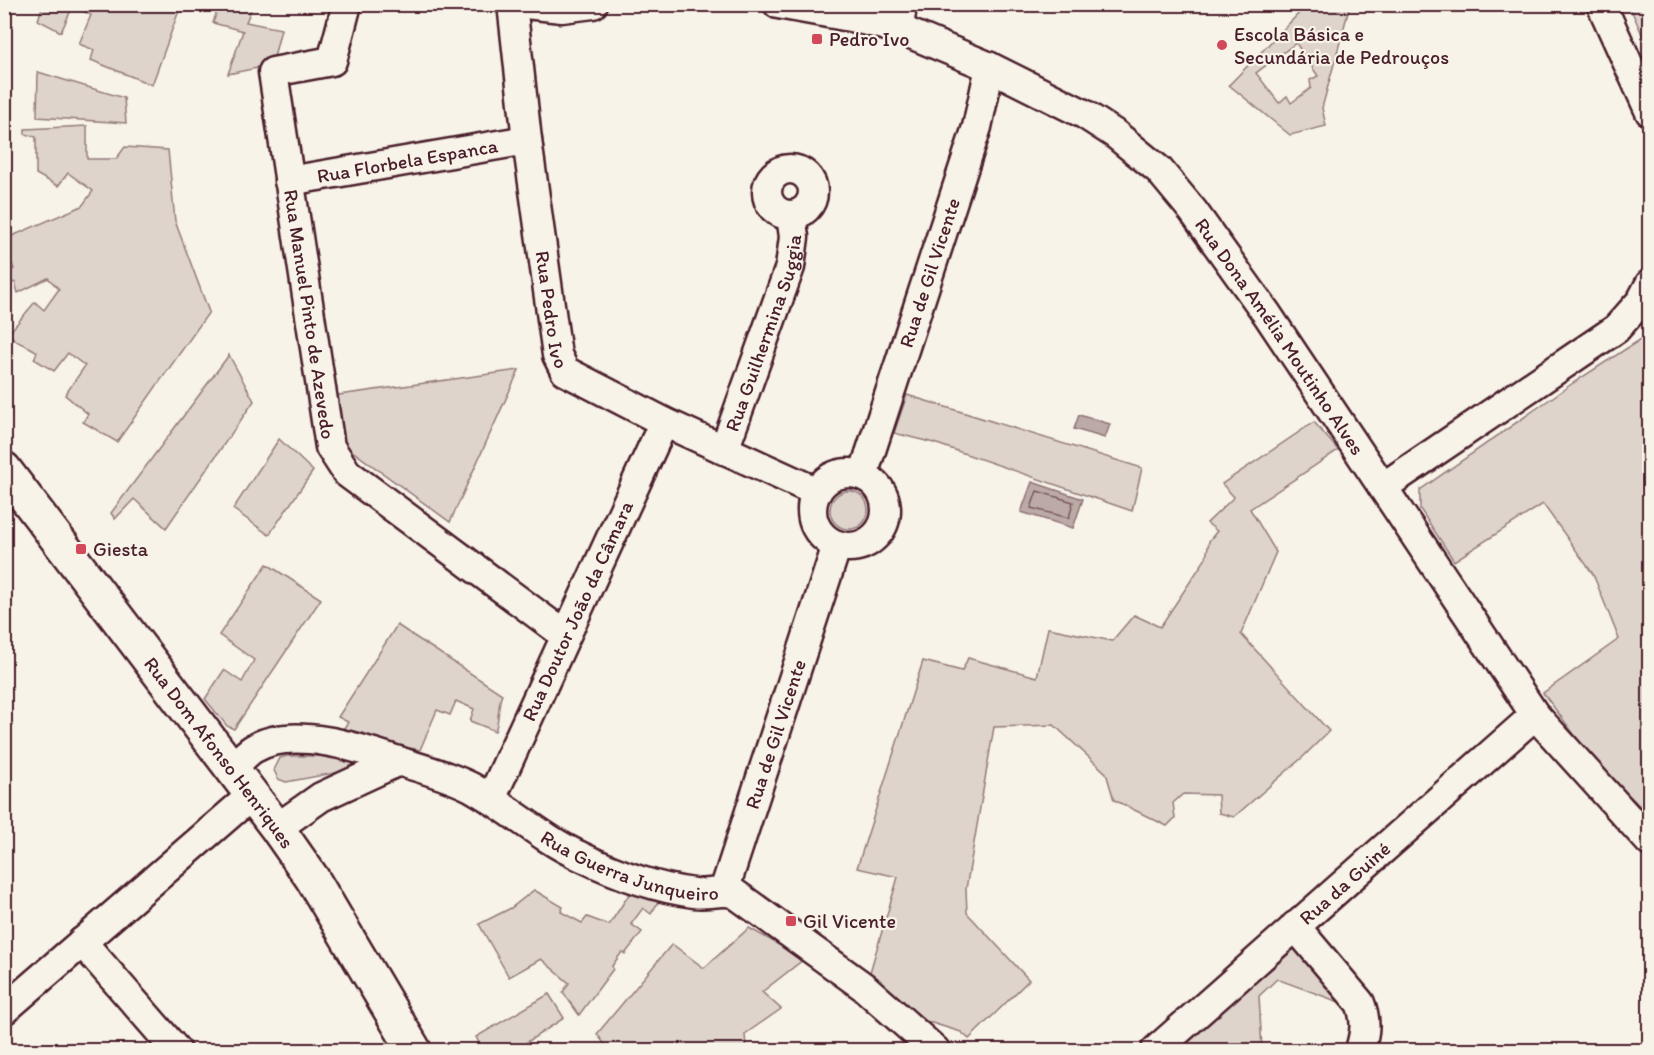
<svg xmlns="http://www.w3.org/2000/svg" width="1654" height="1055" viewBox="0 0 1654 1055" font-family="Itim,sans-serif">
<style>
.green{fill:#ded4cc;stroke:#947a7c;stroke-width:1.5;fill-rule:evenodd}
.water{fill:#bcaaa7;stroke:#8e7275;stroke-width:1.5}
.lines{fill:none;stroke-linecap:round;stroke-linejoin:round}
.shore{stroke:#78575d;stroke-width:1.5}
.minor-casing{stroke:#4a1f2b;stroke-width:33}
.major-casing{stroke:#4a1f2b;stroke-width:38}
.minor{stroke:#f7f3e8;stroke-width:28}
.major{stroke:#f7f3e8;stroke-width:33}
.poi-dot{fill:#d1495b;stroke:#f7f3e8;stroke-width:2}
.labels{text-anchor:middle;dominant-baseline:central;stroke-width:4.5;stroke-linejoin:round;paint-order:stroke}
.poi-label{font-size:20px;fill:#4a1f2b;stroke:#f7f3e8;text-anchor:start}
.street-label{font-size:20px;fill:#4a1f2b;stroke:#f7f3e8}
</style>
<rect width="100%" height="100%" fill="#f7f3e8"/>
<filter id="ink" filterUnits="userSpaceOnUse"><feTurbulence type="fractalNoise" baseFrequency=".0167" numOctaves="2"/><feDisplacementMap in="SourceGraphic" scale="12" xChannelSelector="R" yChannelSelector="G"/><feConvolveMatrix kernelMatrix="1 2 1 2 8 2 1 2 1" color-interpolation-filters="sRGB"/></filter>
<g filter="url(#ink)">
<g class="green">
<path d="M43 5V4L181 5 152 85 91 60 94 50 79 44 91 15 73 6 61 32 38 20Z"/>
<path d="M219 5H253L246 22 281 29 272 65 228 74 243 31 213 23Z"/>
<path d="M1307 5H1350L1322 108 1326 126 1290 135 1229 85ZM1296 43 1318 76 1310 80 1311 88 1291 103 1287 96 1279 103 1256 73Z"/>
<path d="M1629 5H1649V50Z"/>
<path d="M38 72 124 98 126 123 37 117Z"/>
<path d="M87 126V159H116L125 147 168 150 175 221 209 312 117 442 83 422 88 414 65 395 85 366 68 353 54 371 34 359 37 352C28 344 16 345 9 333L35 302 44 310 59 289 48 278 18 293 15 282 5 286V273L14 269 5 247V239L82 206 93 191 68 173 58 186 36 174V137L25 134V129Z"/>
<path d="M1649 334V815L1595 762 1543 693 1619 639 1593 574 1543 504 1454 561 1420 509V490L1573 383Z"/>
<path d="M229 355 254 401 166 528 134 499 115 519 111 513Z"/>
<path d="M519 370 450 522 340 442 332 396Z"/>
<path d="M907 395 1142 468 1132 511 934 443 894 433Z"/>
<path d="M1314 422 1338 450 1250 509 1276 552 1241 634 1329 731 1304 756 1234 817 1219 813 1218 795 1183 794 1173 803 1175 818 1167 826 1114 800 1106 773 1054 725 994 727 966 889 967 913 1029 980 969 1039 961 1032 906 1015 868 979 898 877 857 868 923 661 962 671 968 658 1037 677 1048 628 1112 641 1134 615 1160 627 1206 558 1209 541 1217 531 1207 523 1234 497 1222 484Z"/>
<path d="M279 439 313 471 269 535 233 509Z"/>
<circle cx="849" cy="510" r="19"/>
<path d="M267 564 321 599 234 729 227 726 205 699 224 670 242 682 254 660 219 635Z"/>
<path d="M397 625 502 694C497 707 500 718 495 731L470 721 474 709 456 701 450 715 437 710 420 750 340 734 348 722 338 717Z"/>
<path d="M287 756H327L367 762V767L286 782 278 779 274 770 280 758Z"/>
<path d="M634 887 662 896 651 914 643 908 631 924 642 932 625 954 622 952 612 966 613 969 579 1015 563 992 569 983 541 959 509 977 479 924 511 908 534 890 563 907 561 912 582 923 587 917 609 925Z"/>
<path d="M749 928 804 959 762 992 781 1009 745 1034 746 1047 740 1050H609L597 1034 672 944 704 968Z"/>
<path d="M1295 942 1350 1006 1277 979 1259 996 1262 1050H1175Z"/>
<path d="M549 994 564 1018 515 1050H483L476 1037Z"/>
</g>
<g class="water">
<path d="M1079 415 1110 424 1105 438 1074 429Z"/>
<path d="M1032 482 1083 499 1073 528 1021 512Z"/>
</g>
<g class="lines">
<path class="shore" d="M1037 491 1073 502 1069 518 1031 508Z"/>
<g class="minor-casing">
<g id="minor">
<path id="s1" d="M347 4 332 61 273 72 330 447 347 473 565 635"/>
<path id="s2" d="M512 4 527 140 557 355 565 371 664 422 817 492"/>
<path d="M526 4 562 8 593 4"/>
<path id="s3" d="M778 4 850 17 899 29 990 67 1084 114 1115 134 1159 170 1193 211 1267 314 1535 715 1650 842"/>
<path d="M1601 4 1650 112"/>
<path d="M899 29 902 4"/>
<circle cx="790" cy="192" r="23"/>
<path id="s4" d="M289 181 527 140"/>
<path id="s5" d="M724 450 790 267 794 237 791 215"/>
<circle cx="849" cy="510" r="37"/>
<path id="s6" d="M863 475 977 127 990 67"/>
<path d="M1383 487 1616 329 1641 301 1650 284"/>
<path id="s7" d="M233 768C239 762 245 754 253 749 291 725 360 748 398 761 423 769 447 775 471 787 509 808 542 839 582 857 617 874 656 888 694 893 708 895 720 890 734 893L864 987 935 1050"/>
<path id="s8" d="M491 799 664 422"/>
<path d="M277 828 321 797 399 761"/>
<path id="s9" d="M724 891 837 545"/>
<path d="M1295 926 1360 1003C1367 1021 1365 1033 1360 1050"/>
<path d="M82 942 176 1050"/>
<path d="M4 1010 252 795"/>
<path id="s10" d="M1156 1050 1535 715"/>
</g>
</g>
<g class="major-casing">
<g id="major">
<path id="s11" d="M4 469 277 828 312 878 414 1050"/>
</g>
</g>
<use href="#minor" class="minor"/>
<use href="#major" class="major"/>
</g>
</g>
<g class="poi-dot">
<rect x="811" y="33" width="12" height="12" rx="3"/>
<circle cx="1222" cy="45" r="6"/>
<rect x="75" y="543" width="12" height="12" rx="3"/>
<rect x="785" y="915" width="12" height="12" rx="3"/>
</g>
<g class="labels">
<g class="poi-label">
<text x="1234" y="34">Escola Básica e<tspan x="1234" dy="23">Secundária de Pedrouços</tspan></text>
<text x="829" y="39">Pedro Ivo</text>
<text x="93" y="549">Giesta</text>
<text x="803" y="921">Gil Vicente</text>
</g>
<g class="street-label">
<text stroke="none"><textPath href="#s4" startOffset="120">Rua Florbela Espanca</textPath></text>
<text stroke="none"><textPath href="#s6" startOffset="213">Rua de Gil Vicente</textPath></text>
<text stroke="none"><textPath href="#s2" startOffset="308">Rua Pedro Ivo</textPath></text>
<text stroke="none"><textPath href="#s1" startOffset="364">Rua Manuel Pinto de Azevedo</textPath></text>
<text stroke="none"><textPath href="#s5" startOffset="124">Rua Guilhermina Suggia</textPath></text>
<text stroke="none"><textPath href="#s3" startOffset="627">Rua Dona Amélia Moutinho Alves</textPath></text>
<text stroke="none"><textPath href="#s8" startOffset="207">Rua Doutor João da Câmara</textPath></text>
<text stroke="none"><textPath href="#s9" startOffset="165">Rua de Gil Vicente</textPath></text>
<text stroke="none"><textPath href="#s11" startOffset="356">Rua Dom Afonso Henriques</textPath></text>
<text stroke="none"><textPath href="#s7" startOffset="435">Rua Guerra Junqueiro</textPath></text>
<text stroke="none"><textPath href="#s10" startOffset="252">Rua da Guiné</textPath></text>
</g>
</g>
<rect width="1654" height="1055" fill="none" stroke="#f7f3e8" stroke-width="24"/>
<rect x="12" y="12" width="1630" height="1031" fill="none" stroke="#4a1f2b" stroke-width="2" filter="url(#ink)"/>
</svg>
